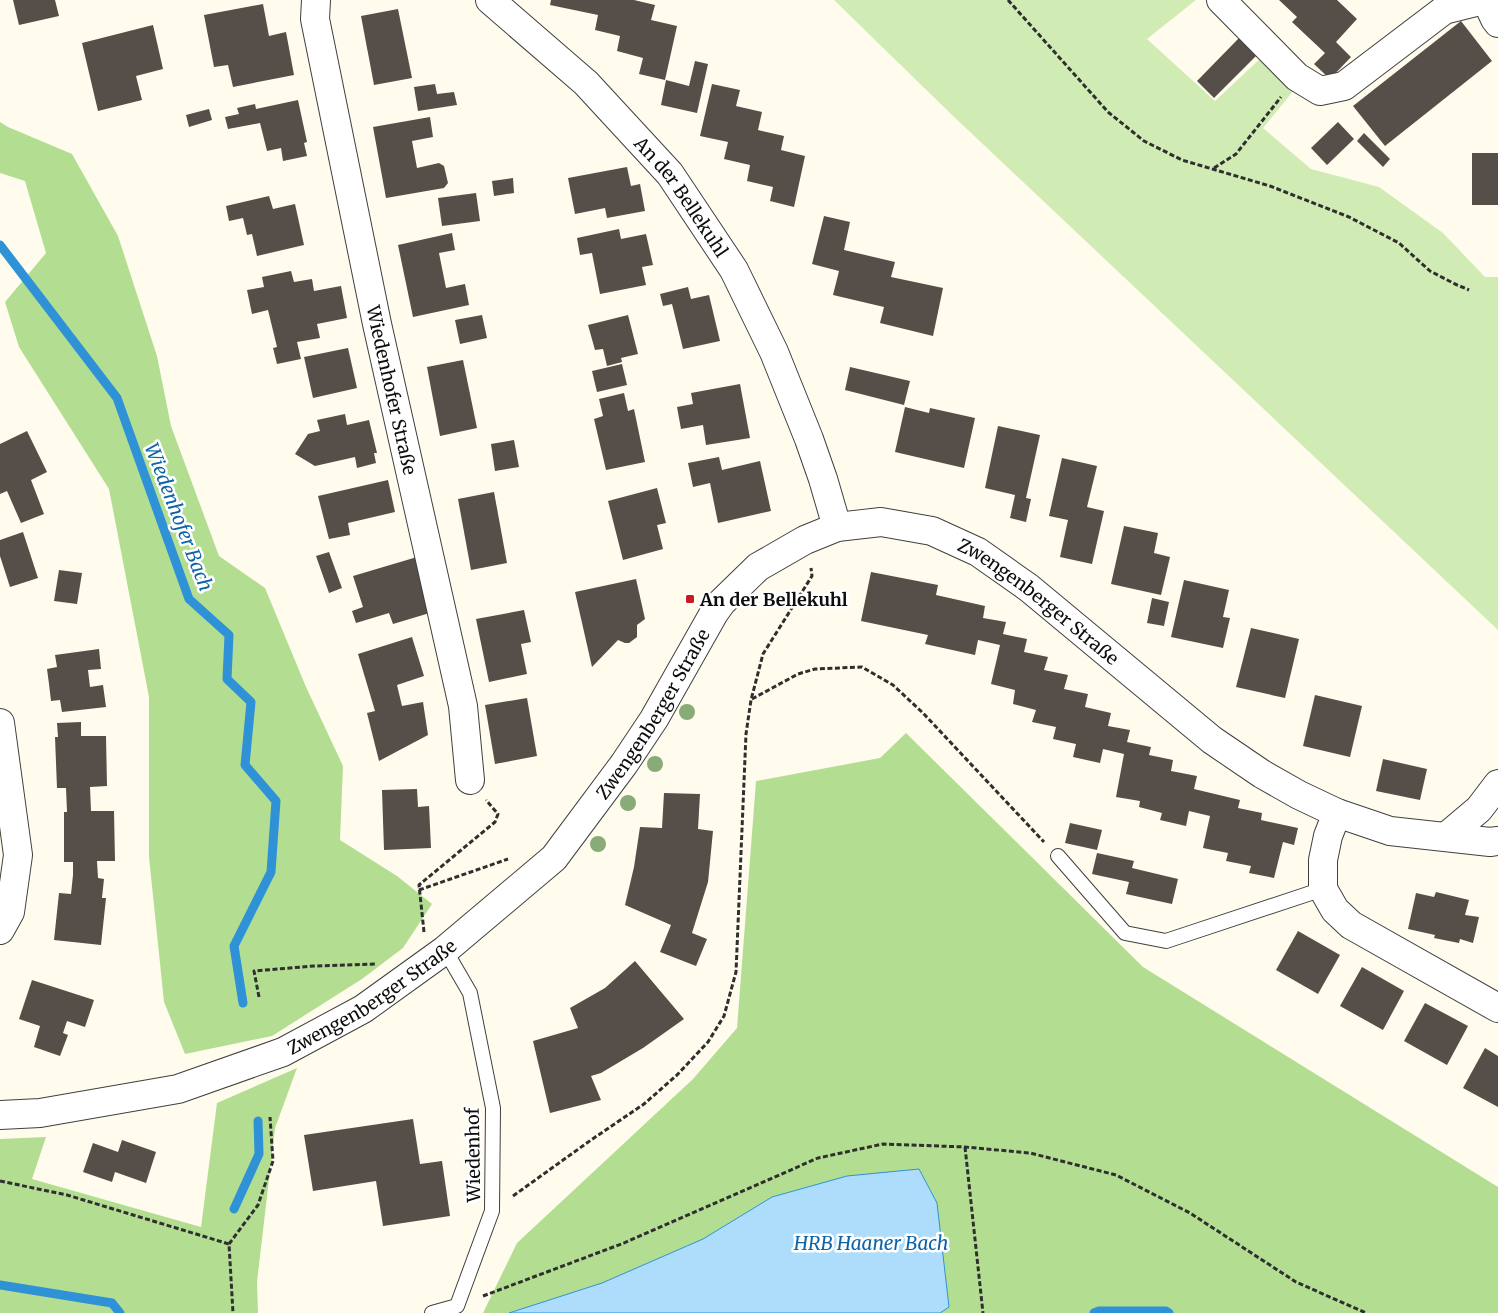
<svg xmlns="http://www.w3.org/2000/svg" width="1498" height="1313" viewBox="0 0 1498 1313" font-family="Merriweather,serif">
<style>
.green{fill:#d0ecb4}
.forest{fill:#b3de92}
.water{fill:#adddfa;stroke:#2f92d7}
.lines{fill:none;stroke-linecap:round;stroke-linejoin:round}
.stream{stroke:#2f92d7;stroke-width:9}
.building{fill:#564e48}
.lane-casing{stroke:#404040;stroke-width:16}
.street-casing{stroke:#404040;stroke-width:30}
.path{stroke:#2f2f2f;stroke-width:3;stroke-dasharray:5 2.5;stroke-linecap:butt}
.lane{stroke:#fff;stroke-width:14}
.street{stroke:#fff;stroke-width:28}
.tree{fill:#89ab78}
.poi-dot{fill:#c71b21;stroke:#fff;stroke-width:2}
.labels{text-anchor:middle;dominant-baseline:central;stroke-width:5;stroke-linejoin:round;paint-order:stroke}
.street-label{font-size:18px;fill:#0d0d0d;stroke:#fff}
.poi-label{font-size:18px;font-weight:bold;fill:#0d0d0d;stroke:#fff;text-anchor:start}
.water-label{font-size:19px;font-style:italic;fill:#0d63a8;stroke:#fff}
</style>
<rect width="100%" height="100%" fill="#fffced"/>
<path class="green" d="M834 0H1196L1147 39 1215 101 1262 57 1294 90 1263 128 1311 169 1379 187 1443 233 1485 277H1498V630L951 114Z"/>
<g class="forest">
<path d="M0 122 8 127 72 154 118 236 157 356 171 426 219 556 265 588 306 687 343 766 340 840 397 876 432 904 403 948 362 979 272 1036 185 1054 164 1002 149 857V697L109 489 19 347 5 302 46 253 25 181 0 173Z"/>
<path d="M906 733 1143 967 1498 1187V1313H483L517 1243 693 1079 737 1028 756 781 880 758Z"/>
<path d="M297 1068 275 1128 257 1282 258 1313H0V1139L46 1137 32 1179 201 1227 217 1103Z"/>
</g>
<path class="water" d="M919 1169 937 1203 949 1307 940 1313H509L602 1283 703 1239 772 1197 847 1176Z"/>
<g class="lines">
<g class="stream">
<path d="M0 245 117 398 189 599 229 635 227 679 251 702 245 765 276 801 271 872 234 946 243 1003"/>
<path d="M234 1209 259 1154 258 1121"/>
<path d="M0 1285 112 1303 120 1313"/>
<path d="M1094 1313 1099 1311H1166L1169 1313"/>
</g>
</g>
<g class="building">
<path d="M13 0H55L59 16 19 25Z"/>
<path d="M551 0H634L655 5 651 20 677 26 665 80 639 74 643 58 617 51 620 36 595 30 598 15 550 5Z"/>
<path d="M1279 0H1337L1357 19 1336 42 1351 57 1330 79 1314 64 1325 53 1292 22 1297 17Z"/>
<path d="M263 4 269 36 286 32 294 75 233 87 228 65 214 67 204 15Z"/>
<path d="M398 9 412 78 374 85 361 16Z"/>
<path d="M1461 21 1492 61 1385 146 1353 106Z"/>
<path d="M153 25 163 69 136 76 142 100 98 111 82 43Z"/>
<path d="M1239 38 1257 55 1214 98 1197 81Z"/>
<path d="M695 61 708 64 697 113 661 105 666 80 689 86Z"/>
<path d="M435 84 437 94 454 92 457 105 418 111 414 87Z"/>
<path d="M712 84 740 90 736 106 762 112 758 130 784 136 781 150 805 156 794 207 770 201 773 187 747 181 750 165 724 159 728 142 700 136Z"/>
<path d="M298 100 307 142 304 143 307 156 283 161 281 148 267 151 260 123 228 129 225 117 239 114 237 108 255 104 256 109Z"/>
<path d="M209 109 212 120 189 127 186 115Z"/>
<path d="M430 117 433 137 412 141 417 168 439 163 444 166 448 183 444 188 386 198 373 127Z"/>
<path d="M1338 122 1354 139 1327 165 1311 148Z"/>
<path d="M1364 133 1390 159 1383 167 1357 141Z"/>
<rect x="1472" y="153" width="26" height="52"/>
<path d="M627 167 631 186 640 184 645 211 607 218 605 208 575 214 568 178Z"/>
<path d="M513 178 514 193 494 196 492 181Z"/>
<path d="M476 193 480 221 442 226 438 198Z"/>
<path d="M269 196 273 209 295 204 304 245 257 256 252 234 247 235 243 218 229 221 226 206Z"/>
<path d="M824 216 850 222 844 250 895 262 891 277 943 288 933 336 880 323 884 307 833 295 839 271 812 264Z"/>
<path d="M619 229 621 239 646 234 653 265 642 267 646 285 600 294 592 253 580 255 577 238Z"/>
<path d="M452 233 455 250 439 253 446 288 465 284 469 305 413 317 398 245Z"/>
<path d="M291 271 294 282 312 279 314 291 341 286 347 318 317 324 320 338 297 342 301 359 277 364 273 348 277 347 268 310 252 314 247 290 264 287 262 277Z"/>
<path d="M688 287 691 299 709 295 720 341 683 349 672 304 663 306 660 294Z"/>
<path d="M482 315 487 338 460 344 455 320Z"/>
<path d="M628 315 638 354 621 358 622 362 607 366 603 349 595 350 588 325Z"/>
<path d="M348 348 357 388 313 398 304 357Z"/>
<path d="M463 360 477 428 440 436 427 367Z"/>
<path d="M622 364 627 385 597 392 592 371Z"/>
<path d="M850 367 910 381 904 405 845 390Z"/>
<path d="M740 384 750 438 706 445 703 425 681 429 677 407 693 404 691 393Z"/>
<path d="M624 393 628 411 634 409 645 462 606 470 594 419 603 416 599 399Z"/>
<path d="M905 407 929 413 930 408 975 418 964 468 895 452Z"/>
<path d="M345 414 347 425 369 420 377 453H374L376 463 357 468 355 457 315 466 295 454 308 434 320 431 317 420Z"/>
<path d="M998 426 1040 435 1026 498 1031 499 1026 522 1010 518 1015 495 985 488Z"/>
<path d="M27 431 47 472 31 480 44 514 21 523 7 491 0 494V444Z"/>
<path d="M514 440 519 467 495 471 491 444Z"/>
<path d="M719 457 722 470 760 461 771 511 718 523 710 483 693 487 688 463Z"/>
<path d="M1062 458 1097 466 1087 507 1104 511 1092 564 1060 557 1068 520 1049 516Z"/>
<path d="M388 480 395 512 348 523 350 535 329 539 318 496Z"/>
<path d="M657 488 666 523 657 525 663 549 623 560 608 501Z"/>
<path d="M494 492 507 563 471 570 458 499Z"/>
<path d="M1124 526 1158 533 1154 553 1170 557 1161 595 1111 584Z"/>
<path d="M23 532 38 578 10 587 0 556V540Z"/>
<path d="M329 552 342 588 329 593 316 556Z"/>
<path d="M417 557 433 612 393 624 389 613 356 623 352 611 363 607 353 576Z"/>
<path d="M59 570 82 573 77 604 54 601Z"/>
<path d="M871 572 938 585 936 595 985 606 983 618 1006 622 1003 634 1027 639 1024 652 1048 657 1044 670 1068 675 1064 689 1088 694 1085 707 1111 713 1108 726 1130 730 1127 742 1151 747 1149 755 1173 760 1171 771 1197 776 1194 789 1240 800 1238 808 1262 813 1261 820 1298 828 1294 845 1283 842 1274 878 1249 873 1251 866 1226 861 1228 853 1203 848 1210 816 1189 811 1186 826 1160 820 1162 813 1139 807 1140 801 1116 797 1124 754 1103 749 1100 763 1073 757 1076 744 1053 739 1056 727 1032 722 1036 710 1013 704 1015 690 991 684 1000 645 978 640 975 655 925 644 928 635 861 621Z"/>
<path d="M636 579 645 619 637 625V637L629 643H625L618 640 592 667 575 592Z"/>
<path d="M1184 580 1229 590 1223 617 1230 618 1223 648 1171 637Z"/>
<path d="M1152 598 1169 602 1164 626 1147 623Z"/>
<path d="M524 610 531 642 521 644 527 674 489 682 476 619Z"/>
<path d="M1251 628 1299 639 1285 698 1236 687Z"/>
<path d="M412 637 424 676 397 685 402 706 423 702 428 735 379 761 367 713 375 711 358 654Z"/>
<path d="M99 649 101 669 88 670 90 687 103 685 106 707 62 712 60 700 51 701 49 684 47 669 57 667 55 655Z"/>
<path d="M1315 695 1362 706 1350 757 1303 746Z"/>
<path d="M527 698 537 756 495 764 485 705Z"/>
<path d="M81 722V736H106L107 786 90 787 91 811H114L115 861H97L98 878 104 879 102 898H106L101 945 54 940 59 893 71 894 73 875V862H64V812H67L66 788H57L55 737H58L57 723Z"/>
<path d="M1383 759 1427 769 1420 800 1376 791Z"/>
<path d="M417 789 418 807 429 806 431 848 384 850 382 790Z"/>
<path d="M664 793 700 794 698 829 713 831 708 882 692 933 707 939 696 966 660 952 671 925 625 905 634 867 640 827 662 828Z"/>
<path d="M1070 823 1102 830 1097 850 1065 843Z"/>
<path d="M1097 853 1134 861 1132 868 1178 879 1172 904 1126 894 1129 882 1092 874Z"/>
<path d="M1436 892 1469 900 1465 915 1479 917 1473 943 1460 939 1459 943 1434 938 1435 935 1408 929 1416 893 1434 897Z"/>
<path d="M1298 931 1340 955 1318 994 1276 970Z"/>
<path d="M635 961 684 1019 643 1048 601 1073 591 1076 601 1100 550 1113 533 1041 578 1028 570 1008 605 988Z"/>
<path d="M1362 967 1404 991 1383 1030 1340 1006Z"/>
<path d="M32 980 94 1000 85 1027 67 1021 63 1033 68 1035 60 1056 34 1047 40 1026 19 1019Z"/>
<path d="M1425 1003 1468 1026 1447 1065 1404 1041Z"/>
<path d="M1485 1048 1498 1056V1107L1463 1088Z"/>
<path d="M413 1119 420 1164 442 1161 450 1216 383 1226 376 1181 313 1191 304 1135Z"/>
<path d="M122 1140 156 1152 146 1183 115 1172 112 1182 83 1172 93 1143 118 1152Z"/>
</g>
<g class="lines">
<g class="lane-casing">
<g id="lane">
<path d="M1058 856 1125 933 1166 941 1323 889"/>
<path d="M432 1313 457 1306 492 1211 493 1108 470 993 445 950"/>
</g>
</g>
<g class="street-casing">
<g id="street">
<path id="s1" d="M316 0 315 19 377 324 463 706 470 780"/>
<path id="s2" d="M490 0 586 83 670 174 734 270 774 352 809 439 823 479 837 527"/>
<path d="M1221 0 1297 77 1320 91 1344 86 1444 10 1484 0"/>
<path d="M1486 0 1495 19 1498 23"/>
<path d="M0 723 18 855 10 912 0 930"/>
<path d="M1337 813 1328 836 1323 860V889L1335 910 1351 925 1498 1008"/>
<path d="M1447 836 1479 809 1498 784"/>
<path id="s3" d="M0 1115 40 1113 178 1089 283 1052 363 1009 445 950 554 858 624 764 654 719 714 613 722 602 758 567 805 540 837 527 881 522 932 531 978 552 1029 588 1212 740 1262 774 1299 795 1337 813 1390 831 1490 842 1498 841"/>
</g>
</g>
<g class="path">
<path d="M1008 0 1108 112 1144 141 1182 160 1270 186 1349 217 1399 243 1430 271 1455 284 1469 290"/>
<path d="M1214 168 1236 154 1281 97"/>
<path d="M752 699 798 674 815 669 862 667 893 685 923 713 1044 842"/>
<path d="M419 890 508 859"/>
<path d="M424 932 419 885 495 822 498 814 486 800"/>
<path d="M259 997 254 971 314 966 376 964"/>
<path d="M965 1147 983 1313"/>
<path d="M0 1181 67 1195 229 1244 233 1313"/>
<path d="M513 1196 591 1140 644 1104 677 1075 708 1042 724 1016 736 972 746 734 751 700 763 654 812 576 811 568"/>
<path d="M229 1244 258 1205 273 1161 270 1117"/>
<path d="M483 1296 624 1243 818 1158 883 1144 965 1147 1030 1153 1116 1175 1190 1213 1296 1282 1366 1313"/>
</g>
<use href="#lane" class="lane"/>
<use href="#street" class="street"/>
</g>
<g class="tree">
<circle cx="687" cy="712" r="8"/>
<circle cx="655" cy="764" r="8"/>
<circle cx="628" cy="803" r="8"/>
<circle cx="598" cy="844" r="8"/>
</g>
<rect class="poi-dot" x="685" y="594" width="10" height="10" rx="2.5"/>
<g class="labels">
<g class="street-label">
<text stroke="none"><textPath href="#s2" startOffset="276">An der Bellekuhl</textPath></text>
<text stroke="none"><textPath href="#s1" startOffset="398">Wiedenhofer Straße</textPath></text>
<text stroke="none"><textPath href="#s3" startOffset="1296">Zwengenberger Straße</textPath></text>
<text stroke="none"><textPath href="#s3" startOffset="801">Zwengenberger Straße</textPath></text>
<text stroke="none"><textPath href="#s3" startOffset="396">Zwengenberger Straße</textPath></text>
<text transform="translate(473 1155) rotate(-91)">Wiedenhof</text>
</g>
<g class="poi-label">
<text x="700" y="599">An der Bellekuhl</text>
</g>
<g class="water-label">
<text transform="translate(179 517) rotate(69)">Wiedenhofer Bach</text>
<text x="871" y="1243">HRB Haaner Bach</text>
</g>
</g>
</svg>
